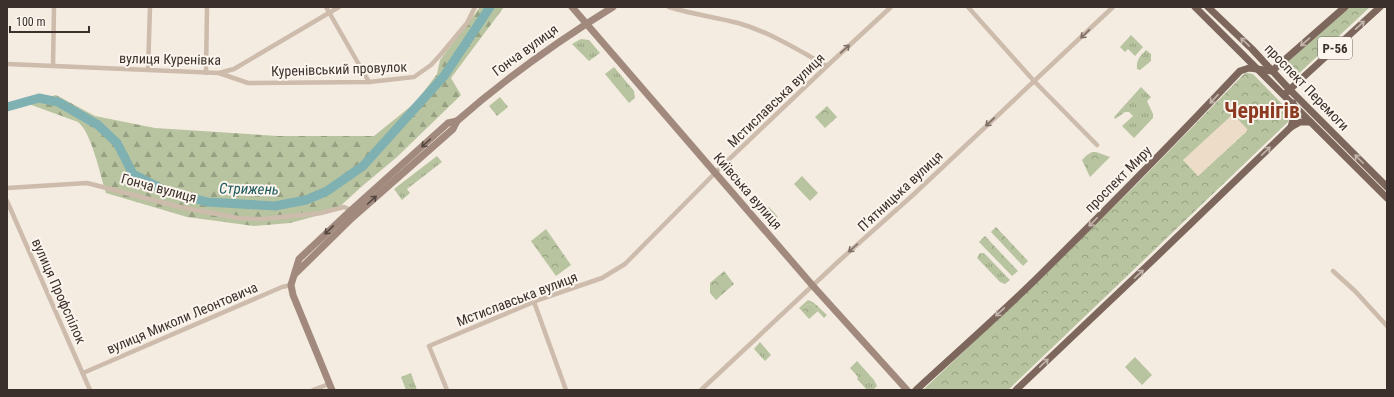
<svg xmlns="http://www.w3.org/2000/svg" width="1394" height="397" viewBox="0 0 1394 397" font-family="'Roboto Condensed',sans-serif">
<style>
.grass{fill:url(#grass-tufts)}
.forest{fill:url(#forest-firs)}
.park{fill:url(#park-crowns);fill-rule:evenodd}
.pitch{fill:#b8c4a0}
.plaza{fill:#ecdcc8}
.lines{fill:none;stroke-linecap:round;stroke-linejoin:round}
.river{stroke:#7fb0b2;stroke-width:9}
.street{stroke:#cdbbac;stroke-width:4.5}
.secondary{stroke:#a18a7d;stroke-width:7}
.primary{stroke:#7d675c;stroke-width:7}
.oneway{stroke:#c2b5ac}
.oneway2{stroke:#7d6f65}
.oneway3{stroke:#544640}
.labels{text-anchor:middle;dominant-baseline:central;stroke-width:4;stroke-linejoin:round;paint-order:stroke}
.shield{fill:#fbf5ee;stroke:#756b66;stroke-width:1}
.shield-label{font-size:13px;font-weight:bold;fill:#3b302b}
.street-label{font-size:14px;fill:#3b302b;stroke:#fbf5ee}
.water-label{font-size:15px;font-style:italic;fill:#1f5a5e;stroke:#fbf5ee}
.town-label{font-size:22px;font-weight:bold;fill:#8c3b22;stroke:#fbf5ee}
</style>
<defs>
<pattern id="grass-tufts" width="24" height="20" patternUnits="userSpaceOnUse"><rect width="24" height="20" fill="#b8c4a0"/><path d="M3 7l-1-3M5 7V3M7 7l1-3M15 17l-1-3M17 17v-4M19 17l1-3" fill="none" stroke="#97a083"/></pattern>
<pattern id="forest-firs" width="22" height="20" patternUnits="userSpaceOnUse"><rect width="22" height="20" fill="#b8c4a0"/><path d="M5 1l3.5 6h-7zM16 11l3.5 6h-7z" fill="#97a083"/></pattern>
<pattern id="park-crowns" width="20" height="18" patternUnits="userSpaceOnUse"><rect width="20" height="18" fill="#b8c4a0"/><path d="M2 6a3 3 0 1 1 6 0M12 15a3 3 0 1 1 6 0" fill="none" stroke="#97a083"/></pattern>
</defs>
<rect width="100%" height="100%" fill="#f4ebe1"/>
<g class="grass">
<path d="M1131 35 1143 47 1135 56 1128 49 1125 52 1120 47Z"/>
<path d="M581 39 589 40 600 53 589 61 572 44Z"/>
<path d="M1146 50 1151 54V61L1140 70 1137 69C1136 60 1140 56 1146 50Z"/>
<path d="M614 67 634 91 635 98 629 103 605 74Z"/>
<path d="M1141 87 1151 97 1147 101 1153 114V118L1134 138 1122 126 1133 116 1129 112H1125L1115 119 1114 117Z"/>
<path d="M500 97 508 107 497 116 489 106Z"/>
<path d="M437 156 442 162 407 189 410 193 402 200 394 189Z"/>
<path d="M769 207 778 217 771 224 762 214Z"/>
<path d="M980 253H984L1010 280 1005 284 1000 282 977 258Z"/>
<path d="M760 342 771 355 765 361 754 349Z"/>
<path d="M857 361 874 380 877 386 873 390H867L857 379 858 377 850 368Z"/>
<path d="M411 373 417 390H406L401 377Z"/>
</g>
<g class="forest">
<path d="M480 7H504L451 78 461 95 397 157 360 188 335 211 290 223 254 226 187 217 106 193C100 175 92 133 78 122L26 103 56 95 95 116 155 128 278 136H374L416 102 437 74 440 60Z"/>
<path d="M808 300 813 302 827 315 824 318 812 305 808 304 802 311 799 308Z"/>
</g>
<g class="park">
<path d="M1346 7H1370L1294 78C1289 76 1284 72 1283 66Z"/>
<path d="M1245 73H1248L1253 74 1287 109 1290 118 1288 122 1008 390H923L1035 284 1135 186ZM1233 115 1247 131 1198 176 1184 160Z"/>
<path d="M827 106 837 117 825 128 815 117Z"/>
<path d="M1092 152H1096L1110 157 1090 177 1082 160 1087 155Z"/>
<path d="M996 227 1028 261 1023 266 991 232Z"/>
<path d="M546 229 571 265 556 276 531 241Z"/>
<path d="M985 236 1018 271 1012 276 979 242Z"/>
<path d="M724 271 734 284 716 300 710 293V283Z"/>
<path d="M808 304 812 305 818 311 809 319 802 311Z"/>
</g>
<g class="pitch">
<path d="M802 176 818 193 810 201 794 184Z"/>
<path d="M1135 357 1152 375 1142 385 1125 367Z"/>
</g>
<path class="plaza" d="M1233 114 1248 130 1198 176 1183 160Z"/>
<g class="lines">
<path class="river" d="M7 107 39 98 58 102 98 125 117 143 133 174 164 190 207 202 275 206 306 200 327 191 363 166 444 76 490 7"/>
<g class="street">
<path d="M326 7 369 82"/>
<path d="M669 7C691 14 715 17 738 23 770 32 798 50 827 66"/>
<path d="M968 7 1034 81 1097 145"/>
<path d="M7 64 219 73 234 69 339 7"/>
<path d="M53 66 54 7"/>
<path d="M148 70 150 7"/>
<path d="M206 73 207 7"/>
<path d="M219 73 248 83 369 82 414 77 431 65 442 53 467 23 475 7"/>
<path d="M7 188 87 183 180 207 238 218 263 219 321 213 344 207 351 210"/>
<path d="M7 201 90 390"/>
<path d="M1333 271 1355 291 1387 326"/>
<path d="M534 302 566 390"/>
<path d="M83 373 282 287 291 285"/>
<path d="M313 390 329 384"/>
<path d="M447 390 429 346 541 299 602 278 625 264 722 166 827 66 891 7"/>
<path d="M701 390 840 260 913 195 1113 7"/>
</g>
<g class="secondary">
<path d="M572 7 813 286 907 390"/>
<path d="M295 274 352 218 453 129 457 121"/>
<path d="M332 390 293 295 291 285 299 259 348 213 448 123 457 121C506 78 558 41 613 7"/>
</g>
<g class="primary">
<path d="M1195 7 1387 198"/>
<path d="M1208 7 1252 49 1290 90 1387 187"/>
<path d="M1287 92 1380 7"/>
<path d="M1291 127 1294 116 1293 103"/>
<path d="M916 390C955 354 996 318 1034 281 1104 212 1173 142 1240 71L1249 68 1272 71 1345 7"/>
<path d="M1016 390 1151 262 1291 127 1300 122H1310"/>
</g>
</g>
<defs><path id="oneway-shaft" d="M-6 0H5M1.5-3L5.5 0L1.5 3" fill="none" stroke-width="1.6" stroke-linecap="round" stroke-linejoin="round"/></defs>
<g class="oneway">
<use href="#oneway-shaft" transform="translate(1360 25) rotate(-43)"/>
<use href="#oneway-shaft" transform="translate(1245 42) rotate(-136)"/>
<use href="#oneway-shaft" transform="translate(1305 42) rotate(139)"/>
<use href="#oneway-shaft" transform="translate(1214 99) rotate(133)"/>
<use href="#oneway-shaft" transform="translate(1266 151) rotate(-44)"/>
<use href="#oneway-shaft" transform="translate(1359 159) rotate(-135)"/>
<use href="#oneway-shaft" transform="translate(1093 222) rotate(134)"/>
<use href="#oneway-shaft" transform="translate(1139 274) rotate(-43)"/>
<use href="#oneway-shaft" transform="translate(1000 312) rotate(137)"/>
<use href="#oneway-shaft" transform="translate(1044 363) rotate(-44)"/>
</g>
<g class="oneway2">
<use href="#oneway-shaft" transform="translate(1085 34) rotate(136)"/>
<use href="#oneway-shaft" transform="translate(845 49) rotate(-42)"/>
<use href="#oneway-shaft" transform="translate(990 122) rotate(137)"/>
<use href="#oneway-shaft" transform="translate(853 248) rotate(138)"/>
</g>
<g class="oneway3">
<use href="#oneway-shaft" transform="translate(426 143) rotate(138)"/>
<use href="#oneway-shaft" transform="translate(372 200) rotate(-42)"/>
<use href="#oneway-shaft" transform="translate(329 230) rotate(136)"/>
</g>
<g class="labels">
<rect class="shield" x="1318" y="37" width="34" height="22" rx="3"/>
<g class="shield-label">
<text x="1335" y="48">Р-56</text>
</g>
<g class="street-label">
<text transform="translate(525 50) rotate(-36)">Гонча вулиця</text>
<text transform="translate(170 59) rotate(1)">вулиця Куренівка</text>
<text transform="translate(339 69) rotate(-2)">Куренівський провулок</text>
<text transform="translate(1307 87) rotate(46)">проспект Перемоги</text>
<text transform="translate(776 100) rotate(-44)">Мстиславська вулиця</text>
<text transform="translate(1118 179) rotate(-45)">проспект Миру</text>
<text transform="translate(159 188) rotate(15)">Гонча вулиця</text>
<text transform="translate(748 191) rotate(49)">Київська вулиця</text>
<text transform="translate(900 191) rotate(-43)">Пʼятницька вулиця</text>
<text transform="translate(59 291) rotate(66)">вулиця Профспілок</text>
<text transform="translate(517 299) rotate(-21)">Мстиславська вулиця</text>
<text transform="translate(182 318) rotate(-23)">вулиця Миколи Леонтовича</text>
</g>
<g class="water-label">
<text transform="translate(249 189) rotate(1)">Стрижень</text>
</g>
<g class="town-label">
<text x="1262" y="110">Чернігів</text>
</g>
</g>
<rect width="1394" height="397" fill="none" stroke="#3b302b" stroke-width="16"/>
<path d="M10 26v6h79v-6" fill="none" stroke="#3b302b" stroke-width="2"/>
<text x="16" y="26" font-size="12" fill="#3b302b" stroke="#fbf5ee" stroke-width="3" paint-order="stroke">100 m</text>
</svg>
